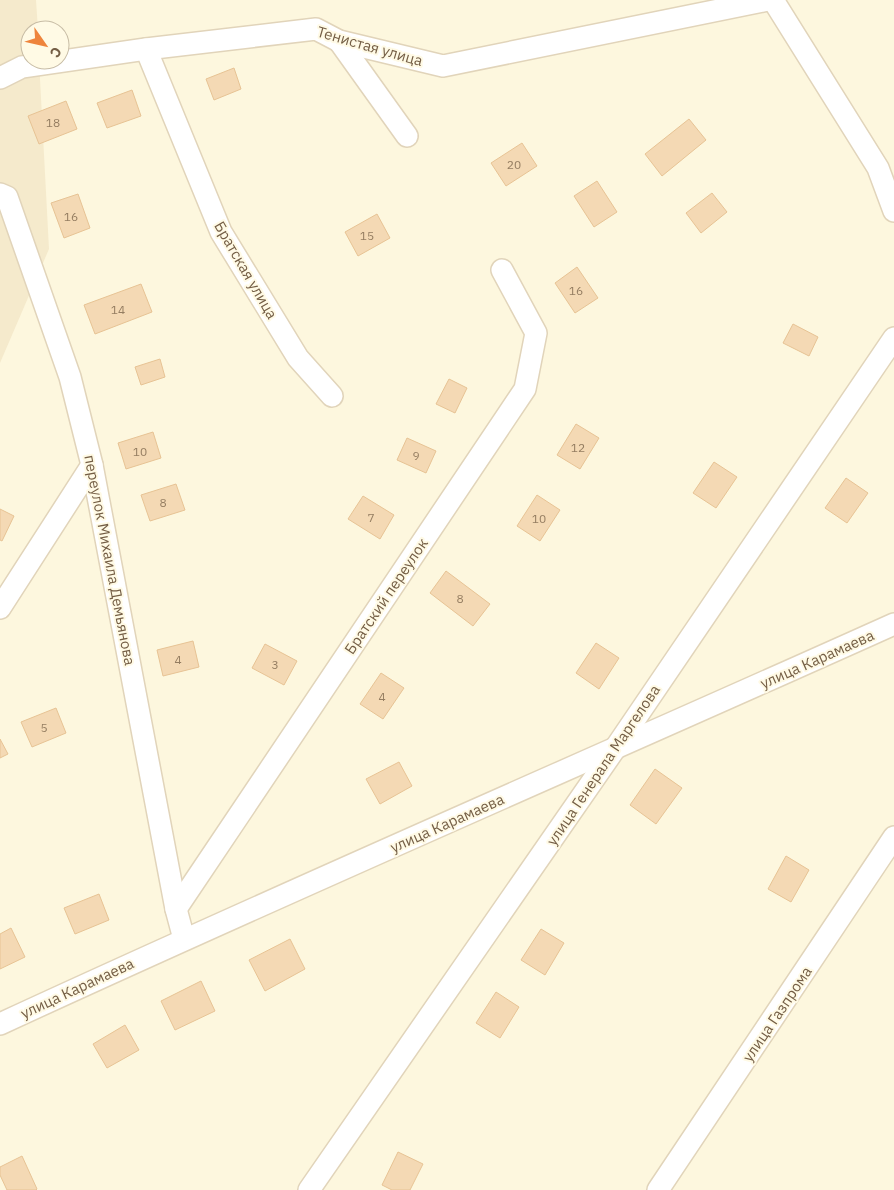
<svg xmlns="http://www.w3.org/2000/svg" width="894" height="1190" viewBox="0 0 894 1190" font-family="'IBM Plex Sans',sans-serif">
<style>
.residential{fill:#f5eacc}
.building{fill:#f4d9b4;stroke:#e7c394}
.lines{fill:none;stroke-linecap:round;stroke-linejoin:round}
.minor-casing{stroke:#e1d4ba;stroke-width:24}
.minor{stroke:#fff;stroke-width:21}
.labels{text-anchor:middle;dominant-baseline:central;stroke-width:4;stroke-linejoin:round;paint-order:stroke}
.number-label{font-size:12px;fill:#947d61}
.street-label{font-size:15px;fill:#745e45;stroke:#fffae5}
</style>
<rect width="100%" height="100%" fill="#fdf7de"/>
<path class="residential" d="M0 0H36L38 30H30V60H39L49 249 0 363Z"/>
<g class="building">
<path d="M234 68 241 89 214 100 206 79Z"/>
<path d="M132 90 141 116 107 128 97 103Z"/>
<path d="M66 101 77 129 39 144 28 116Z"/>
<path d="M689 119 706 140 662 176 645 154Z"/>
<path d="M522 143 537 166 506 186 491 163Z"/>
<path d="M597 181 617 212 594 227 574 196Z"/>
<path d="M712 193 727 212 701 233 686 213Z"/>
<path d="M78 194 90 228 64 238 51 203Z"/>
<path d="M377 214 390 238 358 256 345 232Z"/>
<path d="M577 267 598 298 575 313 555 283Z"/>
<path d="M141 284 152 312 95 334 84 305Z"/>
<path d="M793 324 818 337 809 356 783 343Z"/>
<path d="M160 359 165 377 141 385 135 367Z"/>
<path d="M449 379 467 388 455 413 436 404Z"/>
<path d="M576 424 599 438 580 469 557 455Z"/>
<path d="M153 432 161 458 126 469 118 443Z"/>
<path d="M407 438 436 451 426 473 397 460Z"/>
<path d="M714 462 737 477 716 508 693 493Z"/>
<path d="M846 478 868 493 847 523 825 508Z"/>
<path d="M176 484 185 510 150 521 141 495Z"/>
<path d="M537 495 560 510 540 541 517 526Z"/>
<path d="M363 496 394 515 380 539 348 519Z"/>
<path d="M0 509 14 516 2 541 0 540Z"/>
<path d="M446 571 490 604 473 626 430 593Z"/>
<path d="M193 641 199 667 163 676 157 650Z"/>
<path d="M596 643 619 658 599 689 576 673Z"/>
<path d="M265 644 297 661 284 685 252 668Z"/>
<path d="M381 673 404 688 383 719 360 704Z"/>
<path d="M56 708 66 733 32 747 21 722Z"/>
<path d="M0 739 8 754 0 758Z"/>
<path d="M399 762 412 786 380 804 366 779Z"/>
<path d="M655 769 682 788 656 824 630 805Z"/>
<path d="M786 856 809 870 791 902 768 889Z"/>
<path d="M99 894 109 920 75 934 64 908Z"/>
<path d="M11 928 25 957 0 969V934Z"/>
<path d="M541 929 564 943 545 975 521 960Z"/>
<path d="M290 939 305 969 265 991 249 960Z"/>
<path d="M201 981 215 1011 175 1030 161 1001Z"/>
<path d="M496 992 519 1007 500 1038 476 1023Z"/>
<path d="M125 1025 139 1050 107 1068 93 1044Z"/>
<path d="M398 1152 423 1164 410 1190H392L382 1185Z"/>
<path d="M22 1156 37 1189 36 1190H7L0 1175V1167Z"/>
</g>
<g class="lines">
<g class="minor-casing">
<g id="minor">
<path d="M773 0 878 168 894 211"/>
<path d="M339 41 407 136"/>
<path d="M146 49 221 232 298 358 332 396"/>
<path d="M0 78 22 67 146 49 316 29 339 41 443 66 768 0"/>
<path d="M0 194 7 197 70 377 92 465 176 909 184 939"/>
<path d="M0 608 92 465"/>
<path d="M176 909 525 389 536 333 502 270"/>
<path d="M0 1024C296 887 596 758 894 624"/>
<path d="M309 1190 614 750 894 338"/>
<path d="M658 1190 894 837"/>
</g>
</g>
<use href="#minor" class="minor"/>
</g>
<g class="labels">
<g class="number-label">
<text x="53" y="122">18</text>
<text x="514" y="164">20</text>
<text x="71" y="216">16</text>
<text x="367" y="235">15</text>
<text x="576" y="290">16</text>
<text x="118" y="309">14</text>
<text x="578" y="447">12</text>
<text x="140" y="451">10</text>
<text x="416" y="455">9</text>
<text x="163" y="502">8</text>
<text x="371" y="517">7</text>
<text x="539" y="518">10</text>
<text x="460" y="598">8</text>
<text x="178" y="659">4</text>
<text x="275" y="664">3</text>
<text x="382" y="696">4</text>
<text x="44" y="727">5</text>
</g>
<g class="street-label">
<text transform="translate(370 46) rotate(16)">Тенистая улица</text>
<text transform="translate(246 270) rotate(60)">Братская улица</text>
<text transform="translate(110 560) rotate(79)">переулок Михаила Демьянова</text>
<text transform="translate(386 596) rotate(-56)">Братский переулок</text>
<text transform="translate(817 659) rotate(-24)">улица Карамаева</text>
<text transform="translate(603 765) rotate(-56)">улица Генерала Маргелова</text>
<text transform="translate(447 823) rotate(-24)">улица Карамаева</text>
<text transform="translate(77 988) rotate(-25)">улица Карамаева</text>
<text transform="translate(777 1014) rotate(-56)">улица Газпрома</text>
</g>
</g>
<g transform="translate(45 45) rotate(124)"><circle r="24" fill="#fffae5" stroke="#c7bca5"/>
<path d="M0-4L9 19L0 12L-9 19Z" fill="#ee843c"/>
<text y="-8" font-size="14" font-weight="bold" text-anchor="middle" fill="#745e45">С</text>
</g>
</svg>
